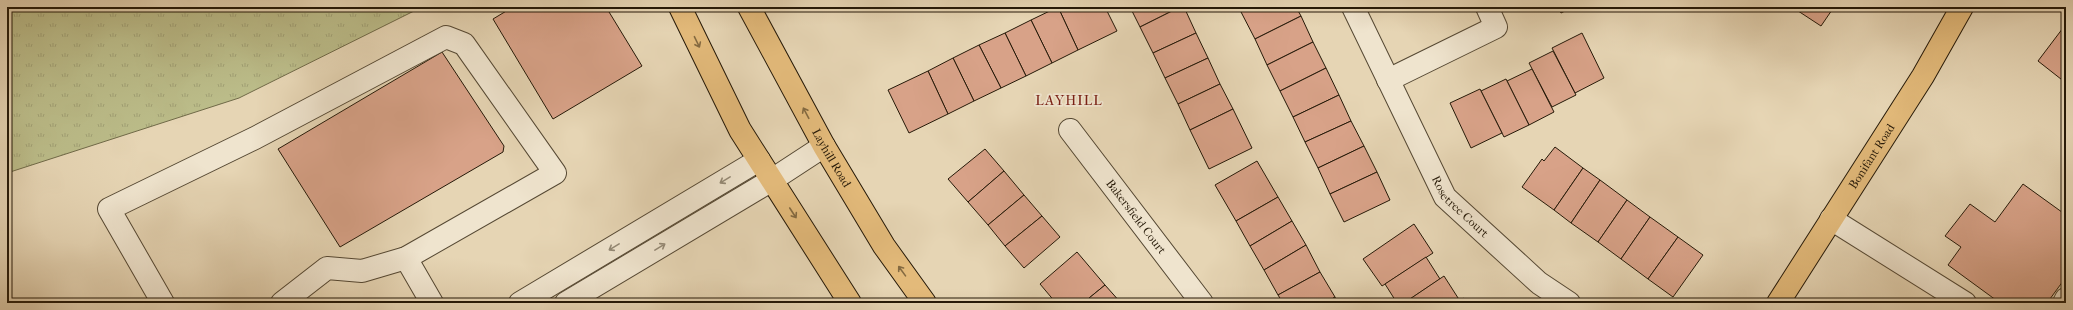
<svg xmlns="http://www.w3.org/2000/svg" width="2073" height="310" viewBox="0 0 2073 310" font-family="'IM FELL French Canon',serif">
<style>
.grass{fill:url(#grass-tufts);stroke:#706a48}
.building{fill:#d8a288;stroke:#251908}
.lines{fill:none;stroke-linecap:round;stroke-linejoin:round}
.minor-casing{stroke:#554833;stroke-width:24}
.major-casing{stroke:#251908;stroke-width:24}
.minor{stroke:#efe4ce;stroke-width:22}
.major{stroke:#e3ba7a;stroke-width:22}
.oneway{stroke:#846a41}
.oneway2{stroke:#948975}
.labels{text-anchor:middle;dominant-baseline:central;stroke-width:3.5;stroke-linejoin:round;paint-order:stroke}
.street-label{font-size:12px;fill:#251908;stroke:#efe4ce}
.quarter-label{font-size:14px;letter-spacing:1px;fill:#7a1f14;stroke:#efe4ce}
</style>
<defs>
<pattern id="grass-tufts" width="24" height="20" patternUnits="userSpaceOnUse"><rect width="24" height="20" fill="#bbbc89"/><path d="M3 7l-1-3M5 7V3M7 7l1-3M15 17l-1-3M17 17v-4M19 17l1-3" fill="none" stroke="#a1a175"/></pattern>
</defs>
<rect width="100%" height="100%" fill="#e6d5b4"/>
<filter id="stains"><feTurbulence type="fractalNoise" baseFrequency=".005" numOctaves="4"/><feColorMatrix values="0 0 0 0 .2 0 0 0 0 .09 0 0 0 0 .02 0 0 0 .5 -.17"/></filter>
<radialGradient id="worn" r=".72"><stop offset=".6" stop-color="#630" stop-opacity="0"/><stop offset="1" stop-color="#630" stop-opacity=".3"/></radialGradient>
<path class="grass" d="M7 7H422L239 98 7 173Z"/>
<g class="building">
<path d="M513 7H606L642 66 553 119 493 19Z"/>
<path d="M1058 7H1105L1117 31 1078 50Z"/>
<path d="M1058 7 1078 50 1052 63 1031 20Z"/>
<path d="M1130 7H1180L1140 27Z"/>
<path d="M1180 7H1184L1196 33 1153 53 1140 27Z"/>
<path d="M1246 7H1296L1301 16 1255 39 1240 10Z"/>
<path d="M1558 7H1573L1561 13Z"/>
<path d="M1792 7H1834L1821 26Z"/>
<path d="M1301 16 1313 42 1267 65 1255 39Z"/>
<path d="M1031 20 1052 63 1026 76 1005 33Z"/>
<path d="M2066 24V83L2038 61Z"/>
<path d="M1005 33 1026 76 1001 88 979 45Z"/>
<path d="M1196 33 1208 58 1165 78 1153 53Z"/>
<path d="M1582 33 1604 78 1575 93 1552 48Z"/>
<path d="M1313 42 1326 68 1280 91 1267 65Z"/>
<path d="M979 45 1001 88 974 101 953 58Z"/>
<path d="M1553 51 1576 95 1552 107 1529 63Z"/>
<path d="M442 52 504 146 503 152 340 247 278 149Z"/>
<path d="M953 58 974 101 948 114 928 71Z"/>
<path d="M1208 58 1220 84 1178 104 1165 78Z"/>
<path d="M1326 68 1339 95 1293 117 1280 91Z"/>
<path d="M1532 69 1554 112 1529 125 1507 81Z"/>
<path d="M928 71 948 114 909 133 888 90Z"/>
<path d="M1506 79 1529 125 1504 137 1481 91Z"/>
<path d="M1220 84 1233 109 1190 130 1178 104Z"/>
<path d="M1480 89 1502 133 1471 148 1450 103Z"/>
<path d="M1339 95 1351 121 1305 142 1293 117Z"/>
<path d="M1233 109 1252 148 1209 169 1190 130Z"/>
<path d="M1351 121 1364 146 1318 168 1305 142Z"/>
<path d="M1364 146 1377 172 1330 194 1318 168Z"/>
<path d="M1555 147 1583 168 1554 210 1522 187 1542 159 1544 161Z"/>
<path d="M985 149 1004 171 968 202 948 179Z"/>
<path d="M1257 161 1278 197 1236 221 1215 185Z"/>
<path d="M1583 168 1600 180 1571 223 1554 210Z"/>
<path d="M1004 171 1024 195 988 225 968 202Z"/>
<path d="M1377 172 1390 200 1344 222 1330 194Z"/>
<path d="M1600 180 1627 200 1598 242 1571 223Z"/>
<path d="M2023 184 2066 215V277L2047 303H2000L1948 265 1961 247 1945 236 1970 204 1995 222Z"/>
<path d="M1024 195 1042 216 1005 246 988 225Z"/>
<path d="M1278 197 1292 221 1250 246 1236 221Z"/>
<path d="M1627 200 1650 217 1621 259 1598 242Z"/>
<path d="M1042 216 1060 237 1024 268 1005 246Z"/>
<path d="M1650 217 1678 237 1648 279 1621 259Z"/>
<path d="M1292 221 1306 245 1264 270 1250 246Z"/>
<path d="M1414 224 1433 253 1382 286 1363 259Z"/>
<path d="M1678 237 1703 255 1673 297 1648 279Z"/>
<path d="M1306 245 1320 272 1278 295 1264 270Z"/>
<path d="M1077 252 1105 285 1083 303H1056L1040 284Z"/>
<path d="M1426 257 1440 279 1404 303H1397L1385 284Z"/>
<path d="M1320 272 1335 297 1325 303H1283L1278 295Z"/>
<path d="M1444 276 1460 301 1457 303H1404Z"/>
<path d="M1105 285 1121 303H1083Z"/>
<path d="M1335 297 1338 303H1325Z"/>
<path d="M1464 298 1467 303H1457L1460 301Z"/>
</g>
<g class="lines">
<g class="minor-casing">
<g id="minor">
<path id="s1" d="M1353 7 1445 197 1539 283 1569 303"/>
<path d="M1388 80 1496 27 1487 7"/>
<path id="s2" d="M1070 130 1202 303"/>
<path d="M1831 219 1965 303"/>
<path d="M406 258 432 303"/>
<path d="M163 303 109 209 255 138 446 37 464 44 555 173 406 258 362 271 327 268 282 303"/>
<path d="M520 303 759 160"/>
<path d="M566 303 772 180 824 146"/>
<path d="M2064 303 2066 299"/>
</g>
</g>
<g class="major-casing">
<g id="major">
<path d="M680 7 740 130 850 303"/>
<path id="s3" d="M749 7 824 146 884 246 925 303"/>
<path id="s4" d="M1778 303 1923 76 1962 7"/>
</g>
</g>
<use href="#minor" class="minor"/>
<use href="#major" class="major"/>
</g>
<defs><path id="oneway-shaft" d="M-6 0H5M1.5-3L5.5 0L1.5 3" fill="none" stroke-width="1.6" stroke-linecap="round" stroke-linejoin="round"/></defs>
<g class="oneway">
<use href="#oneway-shaft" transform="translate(697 42) rotate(64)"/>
<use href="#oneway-shaft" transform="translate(806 113) rotate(-118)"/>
<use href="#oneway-shaft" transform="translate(793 213) rotate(57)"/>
<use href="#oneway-shaft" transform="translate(902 271) rotate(-126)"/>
</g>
<g class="oneway2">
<use href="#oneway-shaft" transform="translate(725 180) rotate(149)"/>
<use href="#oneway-shaft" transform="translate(614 247) rotate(149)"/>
<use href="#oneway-shaft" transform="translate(660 247) rotate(-31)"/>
</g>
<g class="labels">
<g class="street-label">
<text stroke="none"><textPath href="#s4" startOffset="174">Bonifant Road</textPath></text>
<text stroke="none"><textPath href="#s3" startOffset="172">Layhill Road</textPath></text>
<text stroke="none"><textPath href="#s1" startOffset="228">Rosetree Court</textPath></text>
<text stroke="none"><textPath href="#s2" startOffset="109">Bakersfield Court</textPath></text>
</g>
<g class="quarter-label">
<text x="1069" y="100">LAYHILL</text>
</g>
</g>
<rect width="2073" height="310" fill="none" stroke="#e6d5b4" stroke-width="24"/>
<rect x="8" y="8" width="2057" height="294" fill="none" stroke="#251908" stroke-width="2"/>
<rect x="12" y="12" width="2049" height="286" fill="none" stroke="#251908"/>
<rect width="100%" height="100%" filter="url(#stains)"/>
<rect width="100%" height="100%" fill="url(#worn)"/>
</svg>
